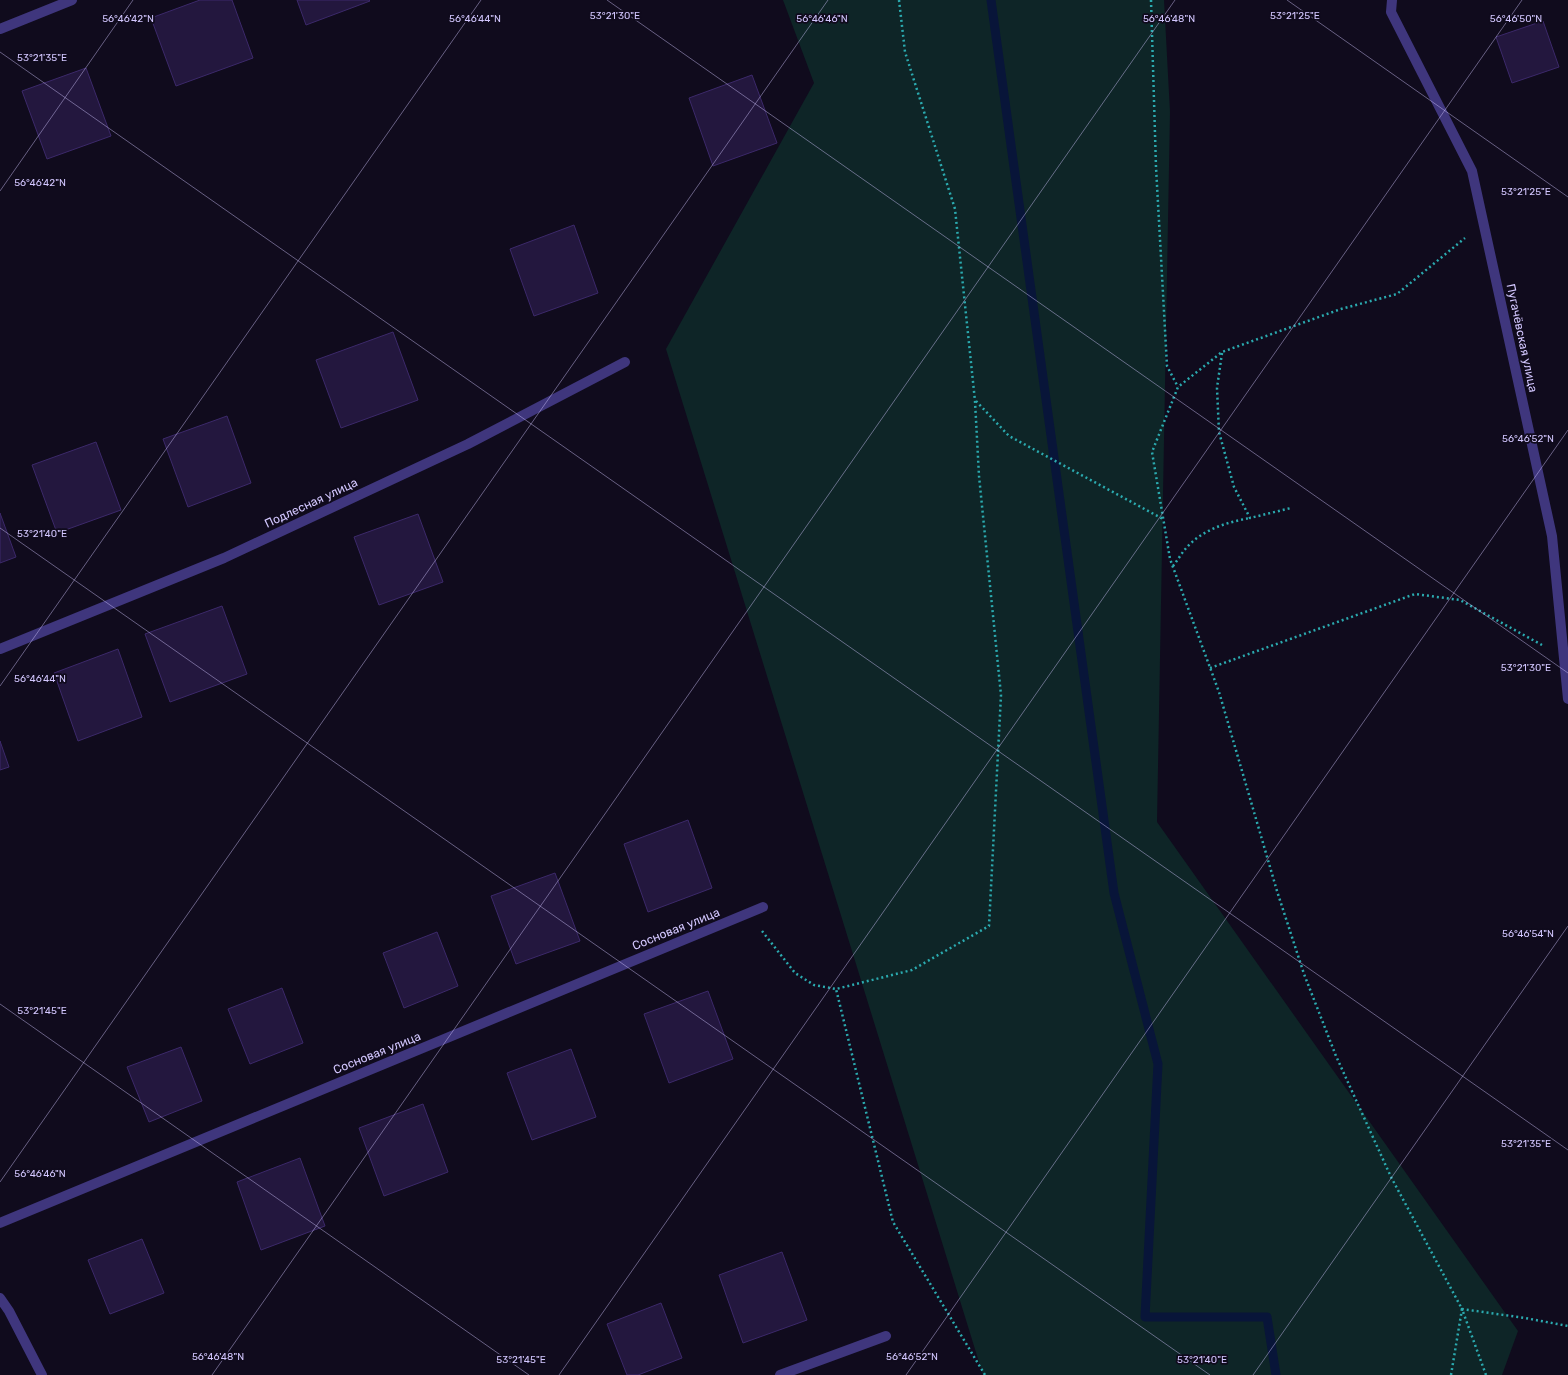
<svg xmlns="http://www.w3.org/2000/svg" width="1568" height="1375" viewBox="0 0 1568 1375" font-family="Rubik,sans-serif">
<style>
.green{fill:#0e2527}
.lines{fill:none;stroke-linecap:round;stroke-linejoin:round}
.stream{stroke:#081539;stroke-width:9}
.building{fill:#23173e;stroke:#3c296a}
.path{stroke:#2baaaf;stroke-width:2.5;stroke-dasharray:2 3;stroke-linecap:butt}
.minor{stroke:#3f367d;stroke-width:10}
.ticks{fill:none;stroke:#d3c7ff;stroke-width:1;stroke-opacity:0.45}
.labels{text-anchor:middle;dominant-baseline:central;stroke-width:3.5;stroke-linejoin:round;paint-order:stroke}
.street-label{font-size:12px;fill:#d3c7ff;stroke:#100b1d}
.ticks-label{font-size:10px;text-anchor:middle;fill:#d3c7ff;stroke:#100b1d;stroke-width:3.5;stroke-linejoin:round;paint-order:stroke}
</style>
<rect width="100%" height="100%" fill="#100b1d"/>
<path class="green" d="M783 0H1164L1170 112 1157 822 1518 1331 1502 1375H983L666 349 814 83Z"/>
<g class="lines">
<path class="stream" d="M991 0 1114 893 1158 1064 1145 1317H1267L1276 1375"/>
</g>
<g class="building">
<path d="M200 0H232L253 58 176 86 151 18Z"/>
<path d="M297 0H369L370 1 306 25Z"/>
<path d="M1543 21 1559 67 1512 83 1496 37Z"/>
<path d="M86 68 111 136 47 159 22 91Z"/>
<path d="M752 75 777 143 713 166 689 98Z"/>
<path d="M574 225 598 293 534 316 510 249Z"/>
<path d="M393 332 418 400 341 428 316 360Z"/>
<path d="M227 416 251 483 188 507 163 439Z"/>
<path d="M96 442 121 510 57 533 32 465Z"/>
<path d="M0 513 16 557 0 563Z"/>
<path d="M418 514 443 582 379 605 354 537Z"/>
<path d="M222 606 247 674 170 702 145 634Z"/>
<path d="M118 649 142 717 78 741 54 673Z"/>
<path d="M0 741 9 767 0 770Z"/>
<path d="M688 820 712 888 648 912 624 844Z"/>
<path d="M555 873 580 941 516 964 491 896Z"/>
<path d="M437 932 458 986 404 1008 383 953Z"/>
<path d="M282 988 303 1043 250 1064 228 1009Z"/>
<path d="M708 991 733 1059 669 1083 644 1014Z"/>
<path d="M181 1047 202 1101 149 1122 127 1067Z"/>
<path d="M571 1049 596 1117 532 1140 507 1073Z"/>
<path d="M423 1104 448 1172 384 1196 359 1128Z"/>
<path d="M300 1158 325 1226 261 1250 237 1182Z"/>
<path d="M142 1239 164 1293 110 1314 88 1260Z"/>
<path d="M782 1252 807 1320 743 1343 719 1275Z"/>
<path d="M661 1303 682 1358 638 1375H627L607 1324Z"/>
</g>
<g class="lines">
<g class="path">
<path d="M899 0 905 52 955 209 975 401 979 476 1001 695 989 926 912 970 836 989 893 1222 985 1375"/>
<path d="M1151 0 1156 167 1167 366 1178 387"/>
<path d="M1222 353 1217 388 1219 432 1234 487 1250 518 1291 508"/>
<path d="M976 401 1009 436 1163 519"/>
<path d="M1173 566C1178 560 1182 552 1188 546 1204 529 1228 522 1250 518"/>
<path d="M1210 668 1415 594 1460 600 1542 645"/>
<path d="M762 931 795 973 814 985 836 989"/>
<path d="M1451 1375 1462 1309 1391 1177 1336 1056 1304 974 1277 891 1219 692 1170 559 1152 452 1178 387 1222 352 1341 309 1397 294 1465 238"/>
<path d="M1486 1375 1462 1309 1525 1318 1568 1326"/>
</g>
<g class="minor">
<path d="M1392 0 1391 12 1472 171 1552 536 1568 699"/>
<path d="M0 29 72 0"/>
<path d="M0 649 224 558 468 444 625 362"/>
<path d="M0 1223 763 907"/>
<path d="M0 1298 9 1311 42 1375"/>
<path d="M780 1375 886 1336"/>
</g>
</g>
<path class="ticks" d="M607 0 1568 673M1287 0 1568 197M0 52 1568 1150M0 191 133 0M0 528 1210 1375M0 686 481 0M0 1004 529 1375M0 1182 828 0M212 1375 1175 0M559 1375 1522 0M906 1375 1568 430M1253 1375 1568 926"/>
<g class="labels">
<g class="street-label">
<text transform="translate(1522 338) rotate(78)">Пугачёвская улица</text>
<text transform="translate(311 503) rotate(-25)">Подлесная улица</text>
<text transform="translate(676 929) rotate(-22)">Сосновая улица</text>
<text transform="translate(377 1053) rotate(-22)">Сосновая улица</text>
</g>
</g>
<g class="ticks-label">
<text x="1295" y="19">53°21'25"E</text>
<text x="615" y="19">53°21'30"E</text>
<text x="128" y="22">56°46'42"N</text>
<text x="475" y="22">56°46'44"N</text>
<text x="822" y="22">56°46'46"N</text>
<text x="1169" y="22">56°46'48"N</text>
<text x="1516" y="22">56°46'50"N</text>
<text x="42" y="61">53°21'35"E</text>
<text x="40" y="186">56°46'42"N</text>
<text x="1526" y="195">53°21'25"E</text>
<text x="1528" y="442">56°46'52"N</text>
<text x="42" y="537">53°21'40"E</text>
<text x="1526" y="671">53°21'30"E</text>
<text x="40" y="682">56°46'44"N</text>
<text x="1528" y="937">56°46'54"N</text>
<text x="42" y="1014">53°21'45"E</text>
<text x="1526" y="1147">53°21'35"E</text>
<text x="40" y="1177">56°46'46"N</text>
<text x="218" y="1360">56°46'48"N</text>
<text x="912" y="1360">56°46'52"N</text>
<text x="521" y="1363">53°21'45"E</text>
<text x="1202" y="1363">53°21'40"E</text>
</g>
</svg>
